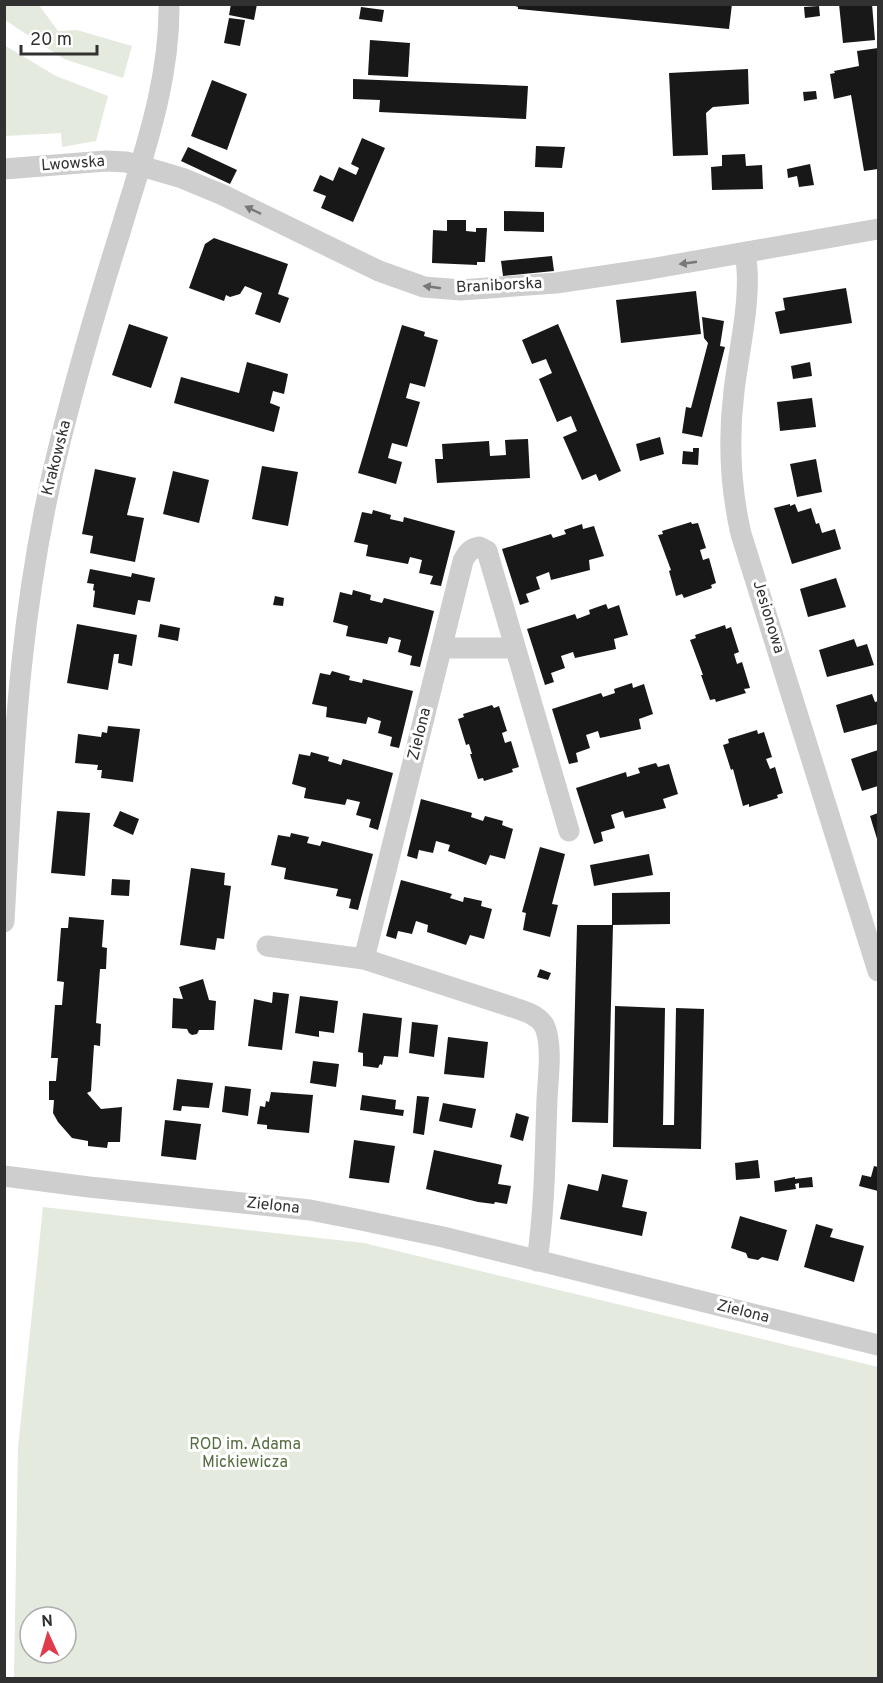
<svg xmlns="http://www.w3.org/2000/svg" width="883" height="1683" viewBox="0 0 883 1683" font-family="Overpass,sans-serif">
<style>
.green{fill:#e4eadd;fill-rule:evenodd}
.building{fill:#181818}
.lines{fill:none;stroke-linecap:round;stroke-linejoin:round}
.street{stroke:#cecece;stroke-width:21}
.oneway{fill:#787878}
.labels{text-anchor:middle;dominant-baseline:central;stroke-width:6;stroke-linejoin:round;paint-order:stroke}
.street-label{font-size:16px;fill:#313131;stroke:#fff}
.park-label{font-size:16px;fill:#556c3f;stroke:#fff}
</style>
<rect width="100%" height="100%" fill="#fff"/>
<g class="green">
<path d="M4 5H39L58 31 77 30 132 46 123 78 64 59 5 20Z"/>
<path d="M4 45 56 76 108 96 96 141 62 147 61 133 5 136Z"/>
<path d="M43 1207 364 1243 878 1367V1678H14L18 1448ZM30 1617H66V1653H30Z"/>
</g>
<g class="building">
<path d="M231 4H257L254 20 229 15Z"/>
<path d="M510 4H732L729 29 518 9V7Z"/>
<path d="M839 4H872L875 40 843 43Z"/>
<path d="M819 6 820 16 805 18 804 7Z"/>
<path d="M361 7 384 10 382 22 359 19Z"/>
<path d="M229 18 245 20 240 46 224 43Z"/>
<path d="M370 40 410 43 408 77 368 75Z"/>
<path d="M878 48V169L864 171 851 95 834 99 830 74 835 73 834 71 859 66 857 51Z"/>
<path d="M748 69 749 104 713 107 706 113 708 155 673 156 669 73Z"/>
<path d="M353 79 528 86 526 119 379 112 380 100 353 99Z"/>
<path d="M212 80 247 94 227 150 191 136Z"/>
<path d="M816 91 817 99 804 101 803 92Z"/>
<path d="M362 138 385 148 353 222 321 208 326 196 313 191 320 175 333 181 339 167 356 175 359 168 351 164Z"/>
<path d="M536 146 565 147 562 168 535 167Z"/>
<path d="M188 147 237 170 230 184 181 161Z"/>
<path d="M745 154 746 166 762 165 763 189 712 190 711 167 722 166V155Z"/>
<path d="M810 164 814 185 799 187 797 176 788 178 787 169Z"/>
<path d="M504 211 544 212V232L504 231Z"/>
<path d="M447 220H466V231L476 232V228H487L485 262H477V265L432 263 433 230 447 231Z"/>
<path d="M214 238 288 264 278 294 289 298 280 323 255 314 262 293 245 286 240 294 230 297 226 295 224 301 189 288 205 244Z"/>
<path d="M552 256 554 271 503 276 501 261Z"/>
<path d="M846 288 852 323 780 334 775 312 785 310 783 298Z"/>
<path d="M696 291 701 334 621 343 616 300Z"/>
<path d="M702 317 724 321 720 346 725 347 702 437 682 433 686 407 691 408 708 343 704 338Z"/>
<path d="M129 324 168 337 151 388 112 375Z"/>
<path d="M558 324 621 471 599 481 596 474 582 480 563 437 577 431 571 416 557 422 539 379 552 373 546 359 532 364 522 340Z"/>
<path d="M402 325 425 332 424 336 438 340 425 387 410 383 406 398 420 402 407 447 392 443 388 458 402 462 396 484 358 473Z"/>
<path d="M247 362 288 374 284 394 273 391 270 403 280 407 274 432 174 403 181 377 239 393Z"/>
<path d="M810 362 812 376 793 379 791 366Z"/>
<path d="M812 398 816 427 780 431 777 402Z"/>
<path d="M660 437 664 454 640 461 636 444Z"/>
<path d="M528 439 530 478 437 483 435 459H443L442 444 489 441 490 456 506 455 505 440Z"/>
<path d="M693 448H699L698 465 682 464 683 451 693 452Z"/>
<path d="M816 459 822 492 797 497 790 464Z"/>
<path d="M262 466 298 472 288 526 252 519Z"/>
<path d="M95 469 136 478 127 515 144 518 135 562 90 553 93 536 82 534Z"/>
<path d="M173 471 209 480 199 523 163 514Z"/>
<path d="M790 504V506L795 504 798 512 811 508 816 524 819 523 822 533 835 529 841 549 792 564 774 508Z"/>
<path d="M373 510 391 515 390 519 403 522 404 517 455 531 441 586 430 584 433 576 419 573 422 560 410 557 408 564 366 556 368 545 354 542 362 512 372 514Z"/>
<path d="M691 522 692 524 698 523 706 548 700 550 703 560 709 558 716 583 711 585 712 588 684 598 682 594 676 596 669 571 671 570 658 535 663 534 662 531Z"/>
<path d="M582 524 583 529 594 526 604 556 589 560 590 570 551 580 549 572 536 577 540 589 526 594 529 602 520 605 502 549 551 534 553 538 566 534 564 530Z"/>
<path d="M90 569 131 577 132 573 155 578 150 602 138 600 135 615 93 607 95 591 93 590 94 584 87 583Z"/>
<path d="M836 578 846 607 808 617 800 589Z"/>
<path d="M353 590 371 595 370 600 382 603 384 598 434 611 420 667 410 665 412 656 398 652 401 640 389 637 387 644 346 636 348 626 333 622 340 592 352 595Z"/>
<path d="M275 596 284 598 283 606 273 605Z"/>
<path d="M606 604 608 609 619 605 628 635 614 639 616 649 575 658 573 652 561 656 565 668 551 673 554 682 545 685 527 629 575 614 577 619 590 614 589 610Z"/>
<path d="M77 624 137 635 132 666 118 663 119 654H114L108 690 67 683Z"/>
<path d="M160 624 180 628 178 641 158 637Z"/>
<path d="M725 625 726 629 731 627 739 652 734 654 737 664 742 662 750 688 744 689 746 693 716 702 715 699 710 700 701 675H703L690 640 696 638 695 635Z"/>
<path d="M854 639 857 647 867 644 874 665 827 677 819 650Z"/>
<path d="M332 671 350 676 349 680 362 683 363 679 413 691 399 748 390 746 392 737 378 733 381 721 368 717 366 724 326 717 327 707 312 704 320 673 330 675Z"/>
<path d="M632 683 633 688 644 684 653 714 639 719 641 729 600 738 598 731 586 735 590 748 576 753 578 762 569 764 552 709 601 693 603 697 615 693 614 689Z"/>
<path d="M872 694 875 702 878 701V724L844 733 836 705Z"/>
<path d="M492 705 494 708 499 706 507 731 502 733 505 743 511 741 519 767 512 769 513 772 484 781 483 778 478 779 470 754H472L469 744 466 745 458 719 464 717 463 714Z"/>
<path d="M108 726 140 729 133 782 101 778 102 770H97L98 765 75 763 78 734 101 737 102 732 107 733Z"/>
<path d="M757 730 758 734 764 732 772 757 766 759 770 769 775 767 783 793 777 795 778 798 749 807V804L743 806 733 769 731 770 723 745 729 743 728 739Z"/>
<path d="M878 750V786L862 791 851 759Z"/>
<path d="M311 752 329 757 328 761 341 765 343 759 393 773 378 830 369 827 371 819 356 815 360 802 347 799 345 805 304 798 306 788 292 784 299 754 310 756Z"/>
<path d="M656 763 658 767 669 764 678 794 663 799 666 808 625 818 623 811 611 815 615 828 601 832 603 841 594 844 576 788 626 772 627 777 640 773 638 768Z"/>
<path d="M421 799 472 813 471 817 483 821 485 816 503 821 502 825 513 829 505 859 490 855 486 865 448 851 450 845 436 841 433 853 419 850 417 859 407 856Z"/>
<path d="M57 811 90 813 85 876 51 873Z"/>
<path d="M120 811 139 819 133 835 113 826Z"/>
<path d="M878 813V842L870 816Z"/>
<path d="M291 833 309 837 307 843 320 846 322 841 373 854 358 910 349 908 351 899 336 896 338 889 284 879 286 868 271 865 278 835 290 837Z"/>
<path d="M540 847 565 854 552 904 558 905 550 937 523 930 526 913 522 912Z"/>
<path d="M649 854 653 875 594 886 590 865Z"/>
<path d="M191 868 225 873 224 885 231 886 224 939 217 938 215 950 180 945Z"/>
<path d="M112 879 130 880 129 896 111 895Z"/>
<path d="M401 880 452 894 450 898 463 902 464 897 482 901 481 906 492 909 484 939 470 935 466 945 427 932 428 925 416 921 412 934 398 931 396 939 386 936Z"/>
<path d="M670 892V924L612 925V893Z"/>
<path d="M69 917 104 920 102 947 107 948 106 969H100L96 1023 101 1024 100 1046 94 1045 91 1091 87 1093 101 1109 122 1107 120 1142H108L107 1148 88 1146V1141L72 1138 58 1122 53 1113 54 1100H49V1081H56L58 1058H51L55 1005H62L63 993 64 982 57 981 61 928H68Z"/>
<path d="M577 925H613L608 1123 572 1122Z"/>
<path d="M540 969 551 973 548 980 537 977Z"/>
<path d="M203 979 209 1000 216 1001 214 1030H199L197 1034 192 1035 189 1033 187 1029 172 1028 173 998 183 999 179 987Z"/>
<path d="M273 992 289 994 282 1050 248 1046 254 999 272 1003Z"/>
<path d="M300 996 338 1001 334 1033 319 1031V1037L295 1033Z"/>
<path d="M615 1006 665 1008 663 1125H674L676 1008 704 1009 701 1149 613 1147Z"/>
<path d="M363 1013 402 1018 398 1057 384 1056 382 1065 380 1064 378 1068 363 1066V1053L358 1052Z"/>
<path d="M412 1022 438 1025 434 1057 409 1053Z"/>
<path d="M448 1037 488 1042 484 1078 444 1074Z"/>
<path d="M313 1061 339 1064 336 1087 310 1083Z"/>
<path d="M177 1079 213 1083 209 1108 182 1106 181 1111 173 1110Z"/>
<path d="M225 1086 251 1089 248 1116 222 1112Z"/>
<path d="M271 1092 313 1095 309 1133 267 1129V1125L257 1124 260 1106 265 1107 266 1101 269 1102Z"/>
<path d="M362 1095 396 1100 395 1109 404 1110 403 1116 360 1110Z"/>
<path d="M417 1096 429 1097 424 1135 413 1133Z"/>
<path d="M443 1103 476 1109 472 1128 439 1121Z"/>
<path d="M516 1113 529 1117 523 1141 510 1137Z"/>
<path d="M165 1120 201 1124 196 1160 161 1156Z"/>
<path d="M354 1140 395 1146 389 1183 349 1178Z"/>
<path d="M434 1150 502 1165 498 1184 511 1186 507 1204 495 1202 494 1204 478 1202 426 1189Z"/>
<path d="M758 1160 760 1178 736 1180 735 1163Z"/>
<path d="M874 1166 878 1167V1191L859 1186 862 1175 871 1177Z"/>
<path d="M602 1174 628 1180 622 1207 647 1212 642 1236 560 1219 568 1184 598 1191Z"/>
<path d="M795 1177V1179L812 1177 813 1187 799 1188V1183L795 1184 796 1189 775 1192 774 1181Z"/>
<path d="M740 1216 787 1230 778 1261 762 1257 758 1260 748 1258 746 1253 731 1248Z"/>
<path d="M816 1224 833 1229 830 1237 864 1246 854 1282 804 1267Z"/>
</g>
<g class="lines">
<g class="street">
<path d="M4 169 106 161 126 162 141 166 182 178 223 195 379 271 424 287 461 290 556 283 650 269 878 229"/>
<path d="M745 253C753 294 739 348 734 391 728 440 730 486 741 534L878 971"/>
<path d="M442 648H514"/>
<path d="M4 922C13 757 19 603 60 442 78 370 99 299 121 229 143 155 170 83 169 4"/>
<path d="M267 946 364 959 512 1007C523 1011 537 1014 544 1025 553 1043 548 1079 547 1099 545 1153 545 1207 537 1261"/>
<path d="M364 959 463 561C467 553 470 549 479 547L487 551 569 831"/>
<path d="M4 1176 89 1187 310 1210 361 1220 443 1237 878 1345"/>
</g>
</g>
<defs><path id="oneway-solid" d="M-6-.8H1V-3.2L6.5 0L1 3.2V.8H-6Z" transform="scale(1.5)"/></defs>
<g class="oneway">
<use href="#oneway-solid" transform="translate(253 210) rotate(-154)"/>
<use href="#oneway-solid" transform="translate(688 263) rotate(172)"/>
<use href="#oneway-solid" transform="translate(432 287) rotate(-172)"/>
</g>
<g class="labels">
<g class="street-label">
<text transform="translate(73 164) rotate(-4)">Lwowska</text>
<text transform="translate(499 286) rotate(-3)">Braniborska</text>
<text transform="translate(57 458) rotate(-76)">Krakowska</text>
<text transform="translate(768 617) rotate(73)">Jesionowa</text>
<text transform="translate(420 734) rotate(-76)">Zielona</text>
<text transform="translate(273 1206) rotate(6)">Zielona</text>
<text transform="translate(743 1312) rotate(14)">Zielona</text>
</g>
<g class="park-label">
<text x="245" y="1445">ROD im. Adama<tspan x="245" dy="18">Mickiewicza</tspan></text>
</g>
</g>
<rect width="883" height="1683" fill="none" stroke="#313131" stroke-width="12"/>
<g transform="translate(48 1635) rotate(356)"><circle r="28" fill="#ffffff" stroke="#adadad" stroke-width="1.5"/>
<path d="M0-4.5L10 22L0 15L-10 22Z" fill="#e03b4c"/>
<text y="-9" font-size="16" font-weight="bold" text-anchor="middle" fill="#313131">N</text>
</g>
<path d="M21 45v9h76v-9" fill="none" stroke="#313131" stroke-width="3"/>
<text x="30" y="45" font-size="18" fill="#313131" stroke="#ffffff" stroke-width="4.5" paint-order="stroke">20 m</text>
</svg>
